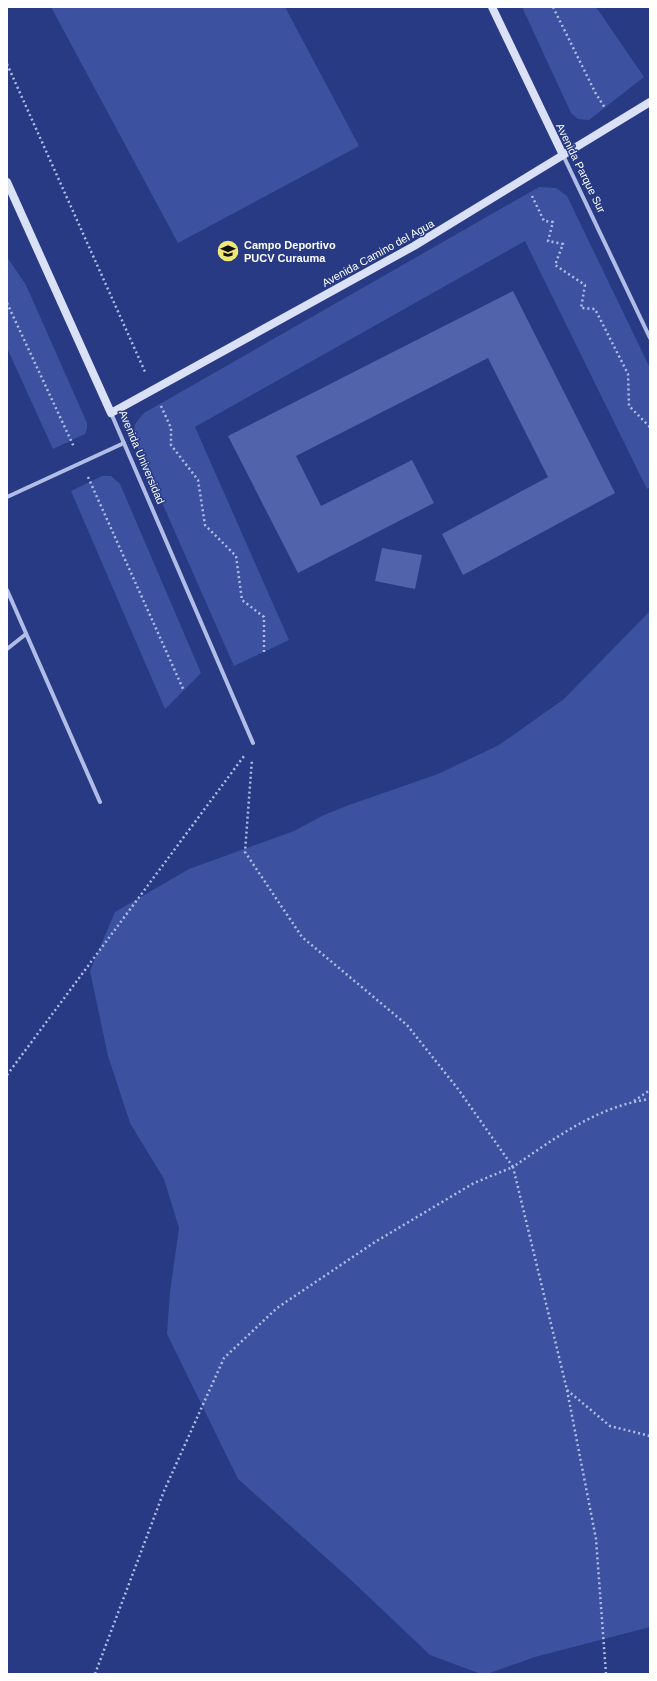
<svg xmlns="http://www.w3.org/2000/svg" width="657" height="1681" viewBox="0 0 657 1681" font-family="Arial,sans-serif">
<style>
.green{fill:#3c52a0}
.building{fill:#5063ab}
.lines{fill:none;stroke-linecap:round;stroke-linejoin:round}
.path{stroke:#b1bde7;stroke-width:2.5;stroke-dasharray:2 3;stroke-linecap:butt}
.street{stroke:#b1bde7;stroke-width:4}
.secondary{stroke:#dae0f6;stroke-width:8}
.labels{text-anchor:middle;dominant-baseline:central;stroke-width:3;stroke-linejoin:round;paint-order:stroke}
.street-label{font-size:11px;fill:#fff;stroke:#273a83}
.poi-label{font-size:11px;font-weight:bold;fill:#fff;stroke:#273a83;text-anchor:start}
</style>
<rect width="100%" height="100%" fill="#273a83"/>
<g class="green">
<path d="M51 7H285L359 146 178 243Z"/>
<path d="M522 7H596L644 77 589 120 578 119 571 113Z"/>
<path d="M539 187 556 188 567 196 650 368V487L647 489 525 241 195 427 289 640 234 666 134 439 135 424 144 413Z"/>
<path d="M7 257 26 285 87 423V428L85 434 53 449 7 348Z"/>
<path d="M102 476H111L120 484 201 673 165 709 71 491Z"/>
<path d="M650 611V1627L535 1657 487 1674H481L430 1655 351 1580 238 1479 167 1334 170 1292 179 1228 164 1179 130 1123 108 1056 90 971 115 912 189 869 294 831 324 815 349 805 438 774 499 745 564 699Z"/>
</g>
<g class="building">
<path d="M513 291 615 493 463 575 442 534 548 477 488 358 296 456 321 506 412 460 434 503 298 573 228 436Z"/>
<path d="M382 548 422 555 415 589 375 581Z"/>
</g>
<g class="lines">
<g class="path">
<path d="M553 7 596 94 605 108"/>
<path d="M7 64 146 374"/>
<path d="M532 196 544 221 553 222 548 241 563 244 555 265 585 285 581 308 595 309 628 374 629 406 650 427"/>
<path d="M7 303 74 447"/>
<path d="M161 406 171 428V445L198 480 205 525 236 556 242 600 264 617V653"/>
<path d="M88 477 184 691"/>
<path d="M7 1075 244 756"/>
<path d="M634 1101 650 1090"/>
<path d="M567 1390 610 1426 650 1436"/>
<path d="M95 1674 164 1491 224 1358 277 1308 375 1242 474 1183 513 1167 458 1089 407 1025 302 937 245 852 252 759"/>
<path d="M606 1674 596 1539 567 1390 513 1167C555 1138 598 1106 650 1099"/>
</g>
<g class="street">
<path d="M563 155 650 338"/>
<path d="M111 413 253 743"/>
<path d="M7 497 124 443"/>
<path d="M7 590 100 802"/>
<path d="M7 649 26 634"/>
</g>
<g class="secondary">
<path d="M492 7 563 155"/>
<path d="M7 182 111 413 414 246 650 102"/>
</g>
</g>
<defs>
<g id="university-disc" transform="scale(1.15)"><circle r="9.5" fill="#efe877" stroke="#273a83"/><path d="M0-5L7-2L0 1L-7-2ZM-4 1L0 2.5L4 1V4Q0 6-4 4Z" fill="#111"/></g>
</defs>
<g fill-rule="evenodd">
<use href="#university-disc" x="228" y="251"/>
</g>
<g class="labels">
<g class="street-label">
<text transform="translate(581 168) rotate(64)">Avenida Parque Sur</text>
<text transform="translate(378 253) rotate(-29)">Avenida Camino del Agua</text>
<text transform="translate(142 457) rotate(67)">Avenida Universidad</text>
</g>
<g class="poi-label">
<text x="244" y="245">Campo Deportivo<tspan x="244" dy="13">PUCV Curauma</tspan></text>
</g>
</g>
<rect width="657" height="1681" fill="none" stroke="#ffffff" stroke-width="16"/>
</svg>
